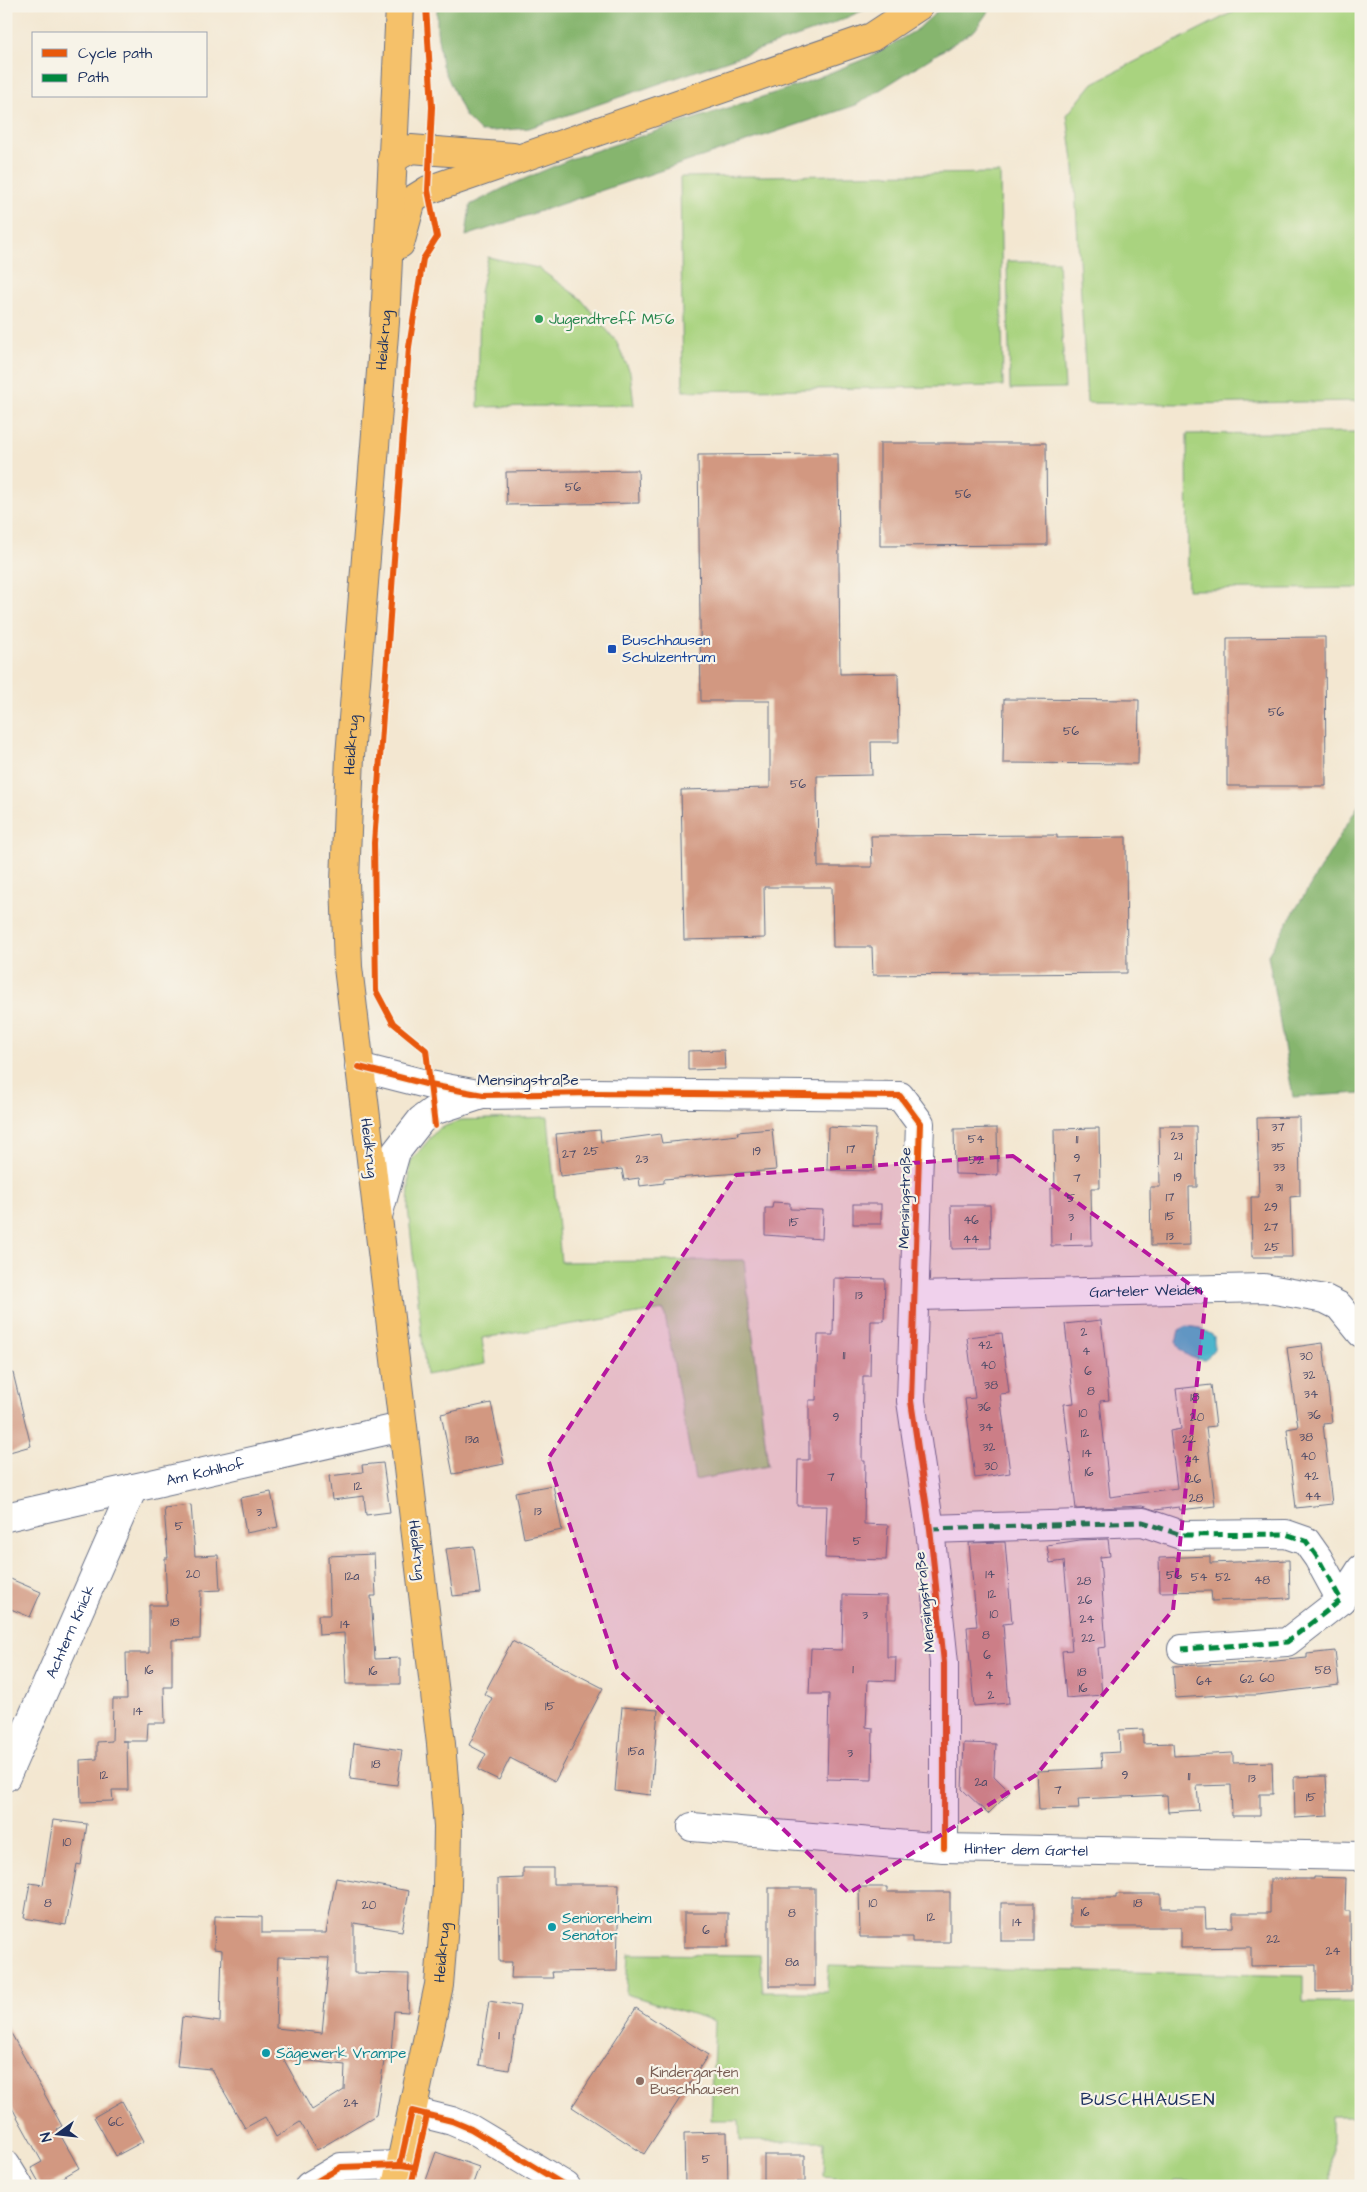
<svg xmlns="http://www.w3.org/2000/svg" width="1367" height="2192" viewBox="0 0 1367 2192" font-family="'Architects Daughter',sans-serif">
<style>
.green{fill:#a9d37f;stroke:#62816e}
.forest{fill:#86b56e;stroke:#507266}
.water{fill:#4eb6cc;stroke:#347295}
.building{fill:#d29881;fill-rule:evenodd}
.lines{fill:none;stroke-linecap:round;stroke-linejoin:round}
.minor-casing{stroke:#676f86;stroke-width:30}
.major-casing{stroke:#676f86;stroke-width:30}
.minor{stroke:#fff;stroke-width:28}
.major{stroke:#f5c16b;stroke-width:28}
.quiet{stroke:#00873e;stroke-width:5;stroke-dasharray:10 5;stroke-linecap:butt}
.cycleway-casing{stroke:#f7f3e8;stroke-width:9}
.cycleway{stroke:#e8590c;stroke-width:6}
.marked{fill:#b5179e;fill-opacity:0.2;stroke:#b5179e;stroke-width:4;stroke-dasharray:10 6;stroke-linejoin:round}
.leisure-dot{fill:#2e9e5b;stroke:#f7f3e8;stroke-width:2}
.transit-dot{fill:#1a4fb4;stroke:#f7f3e8;stroke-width:2}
.culture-dot{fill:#0f9aa8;stroke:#f7f3e8;stroke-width:2}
.education-dot{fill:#8d6e63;stroke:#f7f3e8;stroke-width:2}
.labels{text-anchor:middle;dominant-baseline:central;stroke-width:4.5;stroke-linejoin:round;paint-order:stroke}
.number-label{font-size:12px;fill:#494967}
.leisure-label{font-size:15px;fill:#27864d;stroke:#f7f3e8;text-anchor:start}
.street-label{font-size:15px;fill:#1b2f5e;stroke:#f7f3e8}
.transit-label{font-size:15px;fill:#164399;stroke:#f7f3e8;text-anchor:start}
.culture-label{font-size:15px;fill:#0d838f;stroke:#f7f3e8;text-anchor:start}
.education-label{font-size:15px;fill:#785e54;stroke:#f7f3e8;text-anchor:start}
.quarter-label{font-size:18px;letter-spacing:1px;fill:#1b2f5e;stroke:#f7f3e8}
</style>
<rect width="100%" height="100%" fill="#f7f3e8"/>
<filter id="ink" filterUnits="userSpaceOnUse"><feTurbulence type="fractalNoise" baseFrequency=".02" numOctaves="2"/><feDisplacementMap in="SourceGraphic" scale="10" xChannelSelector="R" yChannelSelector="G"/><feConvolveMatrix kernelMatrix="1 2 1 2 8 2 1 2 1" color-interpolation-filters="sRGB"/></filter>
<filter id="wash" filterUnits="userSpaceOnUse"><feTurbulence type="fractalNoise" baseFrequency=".0096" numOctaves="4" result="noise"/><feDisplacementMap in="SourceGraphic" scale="20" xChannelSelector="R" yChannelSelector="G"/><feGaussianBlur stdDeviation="1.12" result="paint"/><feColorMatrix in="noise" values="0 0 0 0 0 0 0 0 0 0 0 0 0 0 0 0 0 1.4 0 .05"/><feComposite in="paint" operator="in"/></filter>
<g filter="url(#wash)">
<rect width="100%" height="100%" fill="#f3e7d1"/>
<g class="green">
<path d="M1245 6H1361V401L1188 404 1087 403 1074 168 1067 115 1093 83Z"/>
<path d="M1000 173 1003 386 683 391 680 177Z"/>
<path d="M488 257 538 268 580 298 616 341 630 372 634 405 478 407 480 292Z"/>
<path d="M1007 261H1058L1065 388 1010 389Z"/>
<path d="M1361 432V588L1188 590 1187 434Z"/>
<path d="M548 1117 561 1262 744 1260 768 1466 695 1480 664 1310 482 1338 485 1364 426 1375 408 1208 410 1162 438 1129 461 1120Z"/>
<path d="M628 1954 760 1955 763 1992H827L829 1965 1303 1976V2002H1357L1361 2057V2116H1331V2186H1207V2182L1174 2181 1173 2186H912L823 2176 824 2141H740L739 2120H711L715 2021 626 1994Z"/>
</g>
<g class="forest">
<path d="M437 6H873L825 27 529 128 481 132 465 116 442 65 437 31Z"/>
<path d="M943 6H992L975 30 856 105 466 236 470 205 508 186 573 158 799 85 872 56 918 29Z"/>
<path d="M1361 801V1093L1293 1097 1268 955Z"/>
</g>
<path class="water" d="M1187 1326 1200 1328 1214 1336V1349L1205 1360C1190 1359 1183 1355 1176 1342L1179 1330Z"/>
<g id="blocks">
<g class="building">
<path d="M880 443H1046L1047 545 880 546Z"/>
<path d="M838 454 840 674 898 673 899 742H871L872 775 817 776 818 867H872L871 836 1057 835V838L1126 837 1127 973 873 975 872 947H833L832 887H764L765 938 684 940 681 790 770 788V701H701L698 455Z"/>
<path d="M638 470 639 503 507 505 506 472Z"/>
<path d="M1325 637 1326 786H1227V638Z"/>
<path d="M1004 699 1139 700 1138 764 1003 763Z"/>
<path d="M724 1050 725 1069 688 1070V1051Z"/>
<path d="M1299 1117 1300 1196 1290 1197 1292 1257H1252L1251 1197H1259L1257 1118Z"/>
<path d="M1159 1126H1196L1197 1187H1189L1190 1245 1151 1246 1150 1187H1160Z"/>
<path d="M828 1127 875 1129 874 1171 827 1170Z"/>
<path d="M997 1128 998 1175 955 1174 954 1129Z"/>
<path d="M1099 1128 1100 1188H1091L1092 1245 1051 1246 1050 1189 1055 1188 1054 1129Z"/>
<path d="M772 1129 776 1170 664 1179V1183L640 1186 639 1178 624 1180 622 1169 560 1176 556 1134 600 1130 601 1142 660 1134 662 1143 738 1135 737 1132Z"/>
<path d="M773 1202 790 1203V1209L823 1210 822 1239 765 1235V1208H772Z"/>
<rect x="853" y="1204" width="28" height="20"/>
<path d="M951 1205H990L991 1248 952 1249Z"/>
<path d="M834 1278 885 1279 884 1321H871L870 1376H863L862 1461H865L864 1524 888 1525 886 1560 825 1558 827 1506H797L798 1460H809V1400H816L818 1335H833Z"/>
<path d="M1101 1320 1109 1400 1100 1401 1110 1497 1177 1488 1170 1431 1181 1429 1176 1389 1211 1385 1216 1426 1206 1427 1215 1506 1180 1510 1179 1507 1155 1510 1142 1506 1076 1509 1064 1404 1074 1403 1065 1324Z"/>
<path d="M1002 1333 1009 1393 1000 1394 1010 1473 975 1478 965 1399 975 1398 967 1337Z"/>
<path d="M1323 1343 1332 1423 1323 1424 1332 1504 1296 1508 1287 1429 1298 1427 1287 1348Z"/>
<path d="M13 1373 31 1446 6 1453V1374Z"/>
<path d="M491 1403 504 1464 453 1474 441 1414Z"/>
<path d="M383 1463 390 1512 366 1515 364 1496 332 1500 329 1476 363 1472 362 1465Z"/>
<path d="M553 1485 562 1530 524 1538 515 1492Z"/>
<path d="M271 1492 278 1527 246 1533 240 1498Z"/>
<path d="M191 1505 195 1556 218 1555 220 1590 201 1591 200 1639 172 1640V1687H164L165 1723H148L147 1741H122H127L128 1790H112L113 1801 81 1802 80 1760 97 1759V1742L112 1741 113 1699H127L126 1653H149V1605H167L165 1558H168L164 1508Z"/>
<path d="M1108 1539 1110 1556 1100 1557 1106 1647 1098 1648 1102 1695 1066 1698 1062 1651 1072 1650 1064 1561 1050 1563 1047 1545 1080 1540Z"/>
<path d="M1005 1542 1012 1623 1003 1624 1009 1703 974 1706 967 1627 977 1626 969 1543Z"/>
<path d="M474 1546 480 1593 453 1596 446 1549Z"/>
<path d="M374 1554 376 1596H371L375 1659 400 1658V1684H346L344 1633 319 1635 318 1615H330L328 1556Z"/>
<path d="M1210 1556V1563L1289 1560 1290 1598 1212 1601 1211 1591 1160 1592 1159 1558Z"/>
<path d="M6 1577 41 1592 30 1617 6 1607Z"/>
<path d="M843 1595 887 1596V1657H896L895 1681 868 1680 866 1727 873 1728 872 1780 827 1779 829 1694H809L811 1649 842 1650Z"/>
<path d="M512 1641 603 1688 555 1781 510 1758 499 1780 478 1770 486 1754 469 1745 492 1698 484 1694Z"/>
<path d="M1335 1651 1339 1685 1257 1695H1238V1694L1175 1698 1173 1666 1255 1663 1307 1658V1654Z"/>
<path d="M622 1707 658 1710 651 1795 615 1791Z"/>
<path d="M1143 1729V1744L1173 1743 1174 1756 1233 1753V1763L1272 1762 1273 1794H1260V1816H1232L1231 1785 1197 1786 1199 1810 1168 1812 1167 1795 1078 1799 1079 1809 1039 1810 1037 1771 1102 1768 1101 1753 1120 1752 1119 1730Z"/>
<path d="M354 1743 402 1750 397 1785 350 1779Z"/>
<path d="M964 1743 996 1744 994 1776 1010 1792 988 1814 962 1789Z"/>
<path d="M1326 1776 1328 1816 1295 1818 1294 1777Z"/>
<path d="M53 1820 87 1824 81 1865 77 1864 66 1925 24 1918 30 1883 43 1885Z"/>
<path d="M523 1868H553V1884H619L617 1971 552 1972 553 1978H511L512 1962H499L498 1879 523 1878Z"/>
<path d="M1314 1877 1346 1878 1345 1911H1350L1351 1991 1316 1992V1965L1251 1966V1947L1181 1948V1927H1070V1898H1116V1894H1161V1908H1205L1206 1928 1233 1927V1913H1270V1879H1314Z"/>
<path d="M336 1878 409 1891 402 1931 354 1923V1973L409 1974 408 2012 394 2011 391 2054H385L376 2115 317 2150 300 2122 276 2137 265 2117 245 2128 211 2069 177 2066 182 2017 220 2022 222 1950 214 1949 215 1916 262 1917V1933H326ZM278 1957 329 1958 322 2033 276 2028ZM283 2058 345 2065 344 2090 312 2110Z"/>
<path d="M859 1887H887V1892H950V1942H912V1937H860Z"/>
<rect x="769" y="1888" width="46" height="98"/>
<rect x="1001" y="1903" width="33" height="38"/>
<rect x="684" y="1913" width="44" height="34"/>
<path d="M489 2001 520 2006 509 2070 479 2065Z"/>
<path d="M636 2008 708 2055 644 2154 572 2107Z"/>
<path d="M6 2024 62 2126 57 2129 79 2168 48 2186H41L31 2168 42 2162 6 2097Z"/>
<path d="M122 2101 144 2141 116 2156 94 2117Z"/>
<path d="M727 2132 728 2186H685L684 2133Z"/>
<path d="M436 2152 479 2167 472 2186H424Z"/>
<path d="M764 2155H805V2182H797V2186H764Z"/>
</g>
</g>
</g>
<g filter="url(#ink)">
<use href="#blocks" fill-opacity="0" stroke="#676f86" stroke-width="1"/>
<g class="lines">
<g class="minor-casing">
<g id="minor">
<path d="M359 1067 430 1085 483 1095 592 1093 900 1096 920 1123 911 1401 930 1529 944 1663V1848"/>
<path d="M378 1216 396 1152 421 1120 433 1111 482 1095"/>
<path id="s1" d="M915 1296 1264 1288 1325 1299 1339 1306 1361 1333"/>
<path id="s2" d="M6 1517 402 1427"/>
<path d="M930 1529 1143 1522 1181 1535 1286 1534 1306 1541 1318 1558 1341 1600"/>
<path d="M1182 1649 1287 1642 1341 1600 1361 1569"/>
<path id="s3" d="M6 1777 133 1488"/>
<path id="s4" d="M692 1827 944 1848 1361 1856"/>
<path d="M412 2111 452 2121 471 2129 566 2186"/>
<path d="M6 2165 19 2186"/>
<path d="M309 2186 341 2167 400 2165"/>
</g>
</g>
<g class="major-casing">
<g id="major">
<path d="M392 159 411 149 513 157"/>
<path d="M400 244 412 200 428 190 872 37 919 6"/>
<path id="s5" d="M396 2186 439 1985 447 1888 448 1827 441 1744 348 967 345 881 350 756 385 322 400 6"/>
</g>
</g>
<use href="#minor" class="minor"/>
<use href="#major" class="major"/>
<path class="quiet" d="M930 1529 1143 1522 1181 1535 1286 1534 1306 1541 1318 1558 1341 1600 1287 1642 1182 1649"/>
<g class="cycleway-casing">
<g id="cycleway">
<path d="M426 6 432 107 428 190 437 237 423 259 409 347 374 843 376 991 393 1023 426 1050 435 1126"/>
<path d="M359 1067 430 1085 483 1095 592 1093 900 1096 920 1123 911 1401 930 1529 944 1663V1848"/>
<path d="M400 2165 412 2111 452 2121 471 2129 566 2186"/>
<path d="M309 2186 341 2167 400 2165 415 2167"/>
<path d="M411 2186 427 2115"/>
</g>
</g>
<use href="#cycleway" class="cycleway"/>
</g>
</g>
<path class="marked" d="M1013 1156 1206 1296 1173 1610 1036 1775 849 1893 617 1668 548 1459 736 1175Z"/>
<circle class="leisure-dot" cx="539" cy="319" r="5"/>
<rect class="transit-dot" x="607" y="644" width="10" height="10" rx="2.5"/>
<g class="culture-dot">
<circle cx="552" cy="1927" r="5"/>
<circle cx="266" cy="2053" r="5"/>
</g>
<circle class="education-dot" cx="640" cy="2081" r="5"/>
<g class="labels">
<g class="number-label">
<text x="573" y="487">56</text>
<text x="963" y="494">56</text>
<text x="1276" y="712">56</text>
<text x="1071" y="731">56</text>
<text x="798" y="784">56</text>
<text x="1278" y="1127">37</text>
<text x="1177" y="1136">23</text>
<text x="976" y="1139">54</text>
<text x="1077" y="1139">11</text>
<text x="1278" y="1147">35</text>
<text x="851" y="1149">17</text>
<text x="591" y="1151">25</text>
<text x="757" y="1151">19</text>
<text x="569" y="1154">27</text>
<text x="1178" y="1156">21</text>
<text x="1077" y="1158">9</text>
<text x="642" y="1159">23</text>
<text x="976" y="1160">52</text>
<text x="1279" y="1167">33</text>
<text x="1178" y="1177">19</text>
<text x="1077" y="1178">7</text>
<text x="1279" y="1187">31</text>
<text x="1170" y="1197">17</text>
<text x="1071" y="1198">5</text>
<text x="1271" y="1207">29</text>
<text x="1170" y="1216">15</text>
<text x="1071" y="1217">3</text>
<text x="971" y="1220">46</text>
<text x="794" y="1222">15</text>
<text x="1271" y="1227">27</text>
<text x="1071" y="1236">1</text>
<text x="1170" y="1236">13</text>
<text x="971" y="1239">44</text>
<text x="1272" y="1247">25</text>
<text x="859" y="1295">13</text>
<text x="1084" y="1332">2</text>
<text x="985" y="1345">42</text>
<text x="1086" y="1351">4</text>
<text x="844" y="1355">11</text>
<text x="1306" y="1356">30</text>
<text x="988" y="1365">40</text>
<text x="1088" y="1371">6</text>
<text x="1309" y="1375">32</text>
<text x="991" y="1385">38</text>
<text x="1091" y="1391">8</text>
<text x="1311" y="1394">34</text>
<text x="1195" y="1397">18</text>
<text x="984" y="1407">36</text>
<text x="1083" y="1413">10</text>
<text x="1314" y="1415">36</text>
<text x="836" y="1417">9</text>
<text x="1197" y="1417">20</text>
<text x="986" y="1427">34</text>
<text x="1085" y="1433">12</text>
<text x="1306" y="1437">38</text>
<text x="472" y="1439">13a</text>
<text x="1189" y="1439">22</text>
<text x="989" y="1447">32</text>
<text x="1087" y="1453">14</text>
<text x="1308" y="1456">40</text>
<text x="1192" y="1459">24</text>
<text x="991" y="1466">30</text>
<text x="1089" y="1472">16</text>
<text x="1311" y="1476">42</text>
<text x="831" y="1477">7</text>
<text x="1194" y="1479">26</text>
<text x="358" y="1486">12</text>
<text x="1313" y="1496">44</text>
<text x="1196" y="1498">28</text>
<text x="538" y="1511">13</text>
<text x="259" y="1512">3</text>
<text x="179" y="1526">5</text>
<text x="857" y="1541">5</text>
<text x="193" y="1574">20</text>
<text x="990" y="1574">14</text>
<text x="1174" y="1575">56</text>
<text x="352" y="1576">12a</text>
<text x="1199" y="1577">54</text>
<text x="1223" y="1577">52</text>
<text x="1262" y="1580">48</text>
<text x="1084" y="1581">28</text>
<text x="992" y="1594">12</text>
<text x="1085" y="1600">26</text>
<text x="994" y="1614">10</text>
<text x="865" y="1615">3</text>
<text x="1087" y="1619">24</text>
<text x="175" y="1622">18</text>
<text x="345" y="1624">14</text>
<text x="986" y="1635">8</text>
<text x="1088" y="1638">22</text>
<text x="987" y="1655">6</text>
<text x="853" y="1669">1</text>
<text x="149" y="1670">16</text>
<text x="1323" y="1670">58</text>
<text x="373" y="1671">16</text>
<text x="1082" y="1672">18</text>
<text x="989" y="1675">4</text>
<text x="1267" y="1678">60</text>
<text x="1247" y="1679">62</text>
<text x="1204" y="1681">64</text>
<text x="1083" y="1688">16</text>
<text x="991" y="1695">2</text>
<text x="550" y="1706">15</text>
<text x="138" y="1711">14</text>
<text x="636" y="1751">15a</text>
<text x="850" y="1753">3</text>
<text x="376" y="1764">18</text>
<text x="104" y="1775">12</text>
<text x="1125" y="1775">9</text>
<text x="1189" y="1776">11</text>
<text x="1252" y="1778">13</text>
<text x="981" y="1782">2a</text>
<text x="1058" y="1790">7</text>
<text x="1311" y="1797">15</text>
<text x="67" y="1842">10</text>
<text x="48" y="1903">8</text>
<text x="873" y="1903">10</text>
<text x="1138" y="1903">18</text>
<text x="369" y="1905">20</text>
<text x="1085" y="1912">16</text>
<text x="792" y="1913">8</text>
<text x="931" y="1917">12</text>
<text x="1017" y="1922">14</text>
<text x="706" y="1930">6</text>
<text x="1273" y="1939">22</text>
<text x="1333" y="1951">24</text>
<text x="792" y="1962">8a</text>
<text x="499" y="2035">1</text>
<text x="351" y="2103">24</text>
<text x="116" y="2122">6C</text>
<text x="706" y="2159">5</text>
</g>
<g class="leisure-label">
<text x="549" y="319">Jugendtreff M56</text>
</g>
<g class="street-label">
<text stroke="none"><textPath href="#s5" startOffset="1858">Heidkrug</textPath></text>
<text stroke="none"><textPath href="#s5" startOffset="1452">Heidkrug</textPath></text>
<text x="528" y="1080">Mensingstraße</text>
<text transform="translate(369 1148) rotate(83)">Heidkrug</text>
<text transform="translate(905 1198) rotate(-89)">Mensingstraße</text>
<text stroke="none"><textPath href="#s1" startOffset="231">Garteler Weiden</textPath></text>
<text stroke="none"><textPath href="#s2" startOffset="204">Am Kohlhof</textPath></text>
<text transform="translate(417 1550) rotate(83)">Heidkrug</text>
<text transform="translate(925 1602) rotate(-96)">Mensingstraße</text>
<text stroke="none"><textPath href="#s3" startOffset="159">Achtern Knick</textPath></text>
<text stroke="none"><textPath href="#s4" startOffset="335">Hinter dem Gartel</textPath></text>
<text stroke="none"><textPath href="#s5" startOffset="238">Heidkrug</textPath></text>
</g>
<g class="transit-label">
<text x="622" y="640">Buschhausen<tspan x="622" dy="17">Schulzentrum</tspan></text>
</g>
<g class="culture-label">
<text x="562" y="1918">Seniorenheim<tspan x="562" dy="17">Senator</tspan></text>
<text x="276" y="2053">Sägewerk Vrampe</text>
</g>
<g class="education-label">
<text x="650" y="2072">Kindergarten<tspan x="650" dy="17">Buschhausen</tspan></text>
</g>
<g class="quarter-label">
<text x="1148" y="2099">BUSCHHAUSEN</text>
</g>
</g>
<rect width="1367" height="2192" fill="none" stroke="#f7f3e8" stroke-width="25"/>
<rect x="32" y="32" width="175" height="65" fill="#f7f3e8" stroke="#9fa5b1"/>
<rect x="42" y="49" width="25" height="8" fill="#e8590c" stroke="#9fa5b1"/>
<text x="78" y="58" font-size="15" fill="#1b2f5e">Cycle path</text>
<rect x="42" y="74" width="25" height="8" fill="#00873e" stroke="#9fa5b1"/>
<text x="78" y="82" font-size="15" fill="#1b2f5e">Path</text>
<g transform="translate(58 2134) rotate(255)" stroke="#f7f3e8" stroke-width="4" paint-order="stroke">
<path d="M0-4L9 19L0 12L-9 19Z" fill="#1b2f5e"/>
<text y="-8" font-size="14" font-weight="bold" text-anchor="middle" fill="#1b2f5e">N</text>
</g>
</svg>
